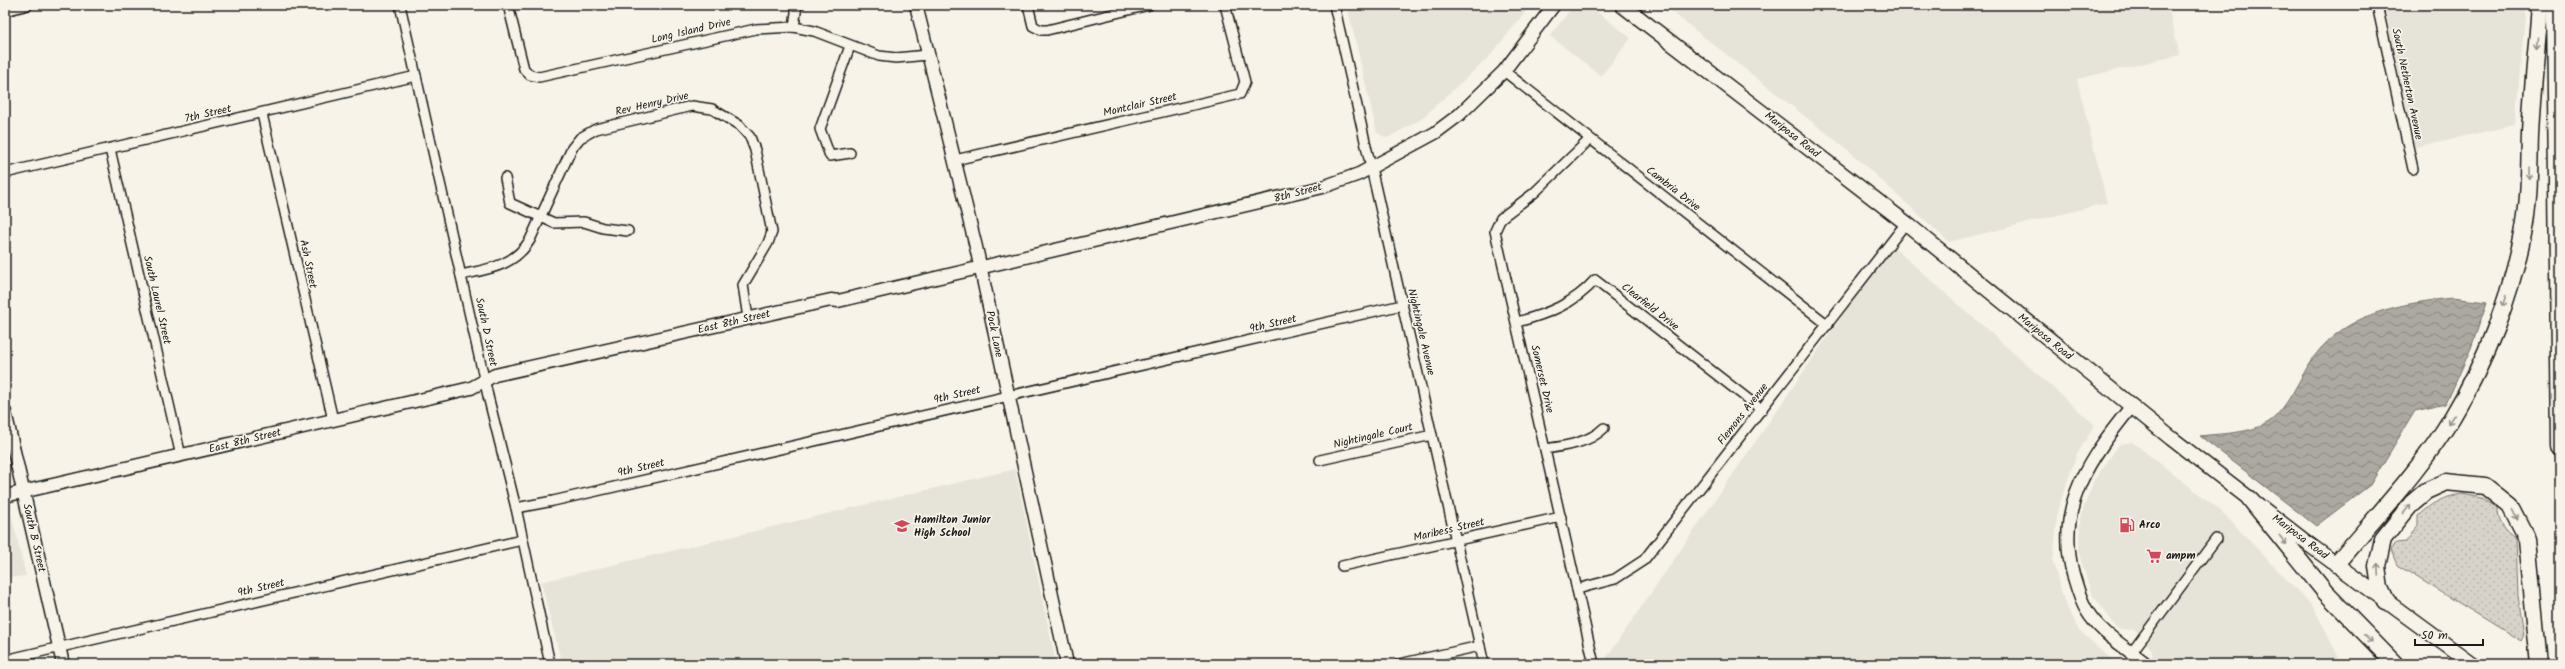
<svg xmlns="http://www.w3.org/2000/svg" width="2565" height="669" viewBox="0 0 2565 669" font-family="Kalam,sans-serif">
<style>
.built{fill:#e6e3d9}
.grass{fill:url(#grass-dots);stroke:#7a7874}
.water{fill:url(#water-waves);stroke:#72716c}
.lines{fill:none;stroke-linecap:round;stroke-linejoin:round}
.street-casing{stroke:#1c1c1c;stroke-width:12}
.secondary-casing{stroke:#1c1c1c;stroke-width:15}
.primary-casing{stroke:#1c1c1c;stroke-width:17}
.highway-casing{stroke:#1c1c1c;stroke-width:19}
.street{stroke:#f7f3e8;stroke-width:9}
.secondary{stroke:#f7f3e8;stroke-width:12}
.primary{stroke:#f7f3e8;stroke-width:14}
.highway{stroke:#f7f3e8;stroke-width:16}
.oneway{stroke:#94928c}
.labels{text-anchor:middle;dominant-baseline:central;stroke-width:3.5;stroke-linejoin:round;paint-order:stroke}
.street-label{font-size:11px;fill:#1c1c1c;stroke:#f7f3e8}
.poi-label{font-size:11px;font-weight:bold;fill:#1c1c1c;stroke:#f7f3e8;text-anchor:start}
</style>
<defs>
<pattern id="grass-dots" width="8" height="8" patternUnits="userSpaceOnUse"><rect width="8" height="8" fill="#d7d3cb"/><path d="M2 2h.1M6 6h.1" fill="none" stroke="#b8b5ae" stroke-width="1.8" stroke-linecap="round"/></pattern>
<pattern id="water-waves" width="16" height="10" patternUnits="userSpaceOnUse"><rect width="16" height="10" fill="#aca9a2"/><path d="M0 5q4-4 8 0t8 0" fill="none" stroke="#8b8983"/></pattern>
</defs>
<rect width="100%" height="100%" fill="#f7f3e8"/>
<filter id="ink" filterUnits="userSpaceOnUse"><feTurbulence type="fractalNoise" baseFrequency=".025" numOctaves="2"/><feDisplacementMap in="SourceGraphic" scale="8" xChannelSelector="R" yChannelSelector="G"/><feConvolveMatrix kernelMatrix="1 2 1 2 8 2 1 2 1" color-interpolation-filters="sRGB"/></filter>
<g filter="url(#ink)">
<g class="built">
<path d="M1347 5H1531L1490 56 1420 120 1387 138 1377 133Z"/>
<path d="M1574 5H1588L1631 38 1601 76 1550 36Z"/>
<path d="M1663 5H2173L2168 7 2180 55 2077 79 2107 203 1949 242 1848 150Z"/>
<path d="M2384 5H2526L2515 125 2415 147Z"/>
<path d="M1891 245 2095 425 2077 454 2058 508 2053 563 2065 604 2081 632 2117 664H1602Z"/>
<path d="M2132 442 2220 510 2314 608 2342 664H2158L2152 659V650L2135 630 2118 629 2091 593 2079 554 2080 518 2094 480 2119 445Z"/>
<path d="M1015 469 1056 664H562L541 582Z"/>
<path d="M7 511 12 518 26 576 5 578Z"/>
</g>
<path class="grass" d="M2462 494 2481 498 2498 508C2497 520 2506 532 2516 538L2518 596 2524 635 2521 641 2397 565 2391 550 2396 543 2406 542 2418 525V516C2432 502 2443 497 2462 494Z"/>
<path class="water" d="M2452 298 2487 302 2471 348 2446 404 2415 411 2370 485 2316 526 2200 436C2223 433 2258 434 2275 417 2294 398 2303 368 2321 348 2355 311 2405 303 2452 298Z"/>
<g class="lines">
<g class="street-casing">
<g id="street">
<path d="M400 5 488 396 516 508 550 664"/>
<path d="M508 5 524 69 530 75 539 77 756 29 794 27 814 31 879 56 896 58 927 55"/>
<path d="M1028 5 1033 26 1041 30H1047L1149 5"/>
<path d="M1334 5 1484 664"/>
<path d="M2377 5 2413 169"/>
<path d="M5 11 28 5"/>
<path d="M794 27 797 5"/>
<path d="M1504 71 1828 325"/>
<path d="M262 114 333 420"/>
<path d="M1590 139 1534 193 1501 218 1495 231 1594 664"/>
<path d="M110 149 181 456"/>
<path d="M850 153 830 156 820 129 850 46"/>
<path d="M955 160 1240 94 1245 82 1225 5"/>
<path d="M5 173 416 76"/>
<path d="M505 178 510 203 554 223 584 222 603 228 628 231"/>
<path d="M461 275C489 269 514 266 530 240L572 148 580 138 596 129 692 106 712 109 739 125 750 137 755 150 772 232 768 243 743 285 748 318"/>
<path d="M1517 322C1547 314 1574 304 1595 280L1762 410"/>
<path d="M1545 449C1566 446 1589 443 1604 428"/>
<path d="M1320 460 1432 435"/>
<path d="M516 508 553 501C836 436 1119 372 1402 305"/>
<path d="M1342 566 1561 517"/>
<path d="M1577 589 1615 579 1644 560 1906 223"/>
<path d="M2132 652 2216 539"/>
<path d="M5 660 522 540"/>
<path d="M1399 664 1480 646"/>
</g>
</g>
<g class="secondary-casing">
<g id="secondary">
<path d="M916 5 976 247 1067 664"/>
<path d="M2131 407C2090 458 2055 505 2073 574 2077 587 2080 600 2087 611 2100 633 2127 648 2146 664"/>
<path d="M5 412 63 664"/>
<path d="M5 496 441 395 471 388 495 375 831 300 838 301 1323 187 1359 174 1435 133 1459 115 1504 71 1554 5"/>
</g>
</g>
<g class="primary-casing">
<path id="primary" d="M1622 5 1906 223 2171 438 2307 543 2472 664"/>
</g>
<g class="highway-casing">
<g id="highway">
<path d="M2555 5 2560 447"/>
<path d="M2250 499 2325 592 2395 664"/>
<path d="M2336 564C2376 516 2421 470 2453 416 2486 361 2511 296 2523 233 2530 200 2529 167 2530 134 2532 91 2537 48 2540 5"/>
<path d="M2386 601 2380 588 2377 566 2383 539 2412 503 2426 491 2446 482 2485 486 2510 506 2527 539 2539 664"/>
</g>
</g>
<use href="#street" class="street"/>
<use href="#secondary" class="secondary"/>
<use href="#primary" class="primary"/>
<use href="#highway" class="highway"/>
</g>
<defs><path id="oneway-shaft" d="M-6 0H5M1.5-3L5.5 0L1.5 3" fill="none" stroke-width="1.6" stroke-linecap="round" stroke-linejoin="round"/></defs>
<g class="oneway">
<use href="#oneway-shaft" transform="translate(2537 44) rotate(95)"/>
<use href="#oneway-shaft" transform="translate(2529 174) rotate(91)"/>
<use href="#oneway-shaft" transform="translate(2504 301) rotate(108)"/>
<use href="#oneway-shaft" transform="translate(2451 419) rotate(123)"/>
<use href="#oneway-shaft" transform="translate(2407 509) rotate(-52)"/>
<use href="#oneway-shaft" transform="translate(2515 515) rotate(63)"/>
<use href="#oneway-shaft" transform="translate(2283 540) rotate(51)"/>
<use href="#oneway-shaft" transform="translate(2378 570) rotate(-93)"/>
<use href="#oneway-shaft" transform="translate(2368 638) rotate(44)"/>
</g>
</g>
<defs>
<g id="fuel-bare" transform="scale(1.2)"><path d="M-5.5-6h7V0h2V4h1.3V-2.5L3-4.5l.8-.8L6-3V5H2.5V1h-1V6h-7ZM-4.2-4.7v3.2H.2V-4.7Z" fill="#d1495b" stroke="#f7f3e8" stroke-width="2.5" paint-order="stroke"/></g>
<g id="school-bare" transform="scale(1.2)"><path d="M0-5L7-2L0 1L-7-2ZM-4 1L0 2.5L4 1V4Q0 6-4 4Z" fill="#d1495b" stroke="#f7f3e8" stroke-width="2.5" paint-order="stroke"/></g>
<g id="supermarket-bare" transform="scale(1.2)"><path d="M-6-5.5h2.5l.6 2H6L4.5 2H-2.5L-4.4-4H-6ZM-1.5 3.2a1.3 1.3 0 1 0 .1 0ZM3 3.2a1.3 1.3 0 1 0 .1 0Z" fill="#d1495b" stroke="#f7f3e8" stroke-width="2.5" paint-order="stroke"/></g>
</defs>
<g fill-rule="evenodd">
<use href="#fuel-bare" x="2127" y="525"/>
<use href="#school-bare" x="902" y="526"/>
<use href="#supermarket-bare" x="2154" y="556"/>
</g>
<g class="labels">
<g class="street-label">
<text transform="translate(691 31) rotate(-13)">Long Island Drive</text>
<text transform="translate(2407 84) rotate(78)">South Netherton Avenue</text>
<text transform="translate(652 104) rotate(-13)">Rev Henry Drive</text>
<text transform="translate(1140 105) rotate(-13)">Montclair Street</text>
<text transform="translate(208 114) rotate(-13)">7th Street</text>
<text transform="translate(1792 135) rotate(38)">Mariposa Road</text>
<text transform="translate(1673 189) rotate(38)">Cambria Drive</text>
<text transform="translate(1298 193) rotate(-15)">8th Street</text>
<text transform="translate(308 264) rotate(78)">Ash Street</text>
<text transform="translate(157 300) rotate(77)">South Laurel Street</text>
<text transform="translate(1650 307) rotate(38)">Clearfield Drive</text>
<text transform="translate(734 322) rotate(-13)">East 8th Street</text>
<text transform="translate(1273 324) rotate(-13)">9th Street</text>
<text transform="translate(486 332) rotate(78)">South D Street</text>
<text transform="translate(1421 332) rotate(77)">Nightingale Avenue</text>
<text transform="translate(994 334) rotate(78)">Pock Lane</text>
<text transform="translate(2045 337) rotate(39)">Mariposa Road</text>
<text transform="translate(1542 379) rotate(77)">Somerset Drive</text>
<text transform="translate(957 395) rotate(-13)">9th Street</text>
<text transform="translate(1743 414) rotate(-52)">Flemons Avenue</text>
<text transform="translate(1373 436) rotate(-13)">Nightingale Court</text>
<text transform="translate(245 441) rotate(-14)">East 8th Street</text>
<text transform="translate(641 468) rotate(-13)">9th Street</text>
<text transform="translate(1449 530) rotate(-13)">Maribess Street</text>
<text transform="translate(2300 537) rotate(37)">Mariposa Road</text>
<text transform="translate(34 538) rotate(77)">South B Street</text>
<text transform="translate(261 588) rotate(-13)">9th Street</text>
</g>
<g class="poi-label">
<text x="914" y="520">Hamilton Junior<tspan x="914" dy="13">High School</tspan></text>
<text x="2139" y="525">Arco</text>
<text x="2166" y="556">ampm</text>
</g>
</g>
<rect width="2565" height="669" fill="none" stroke="#f7f3e8" stroke-width="20"/>
<rect x="10" y="10" width="2545" height="649" fill="none" stroke="#1c1c1c" stroke-width="1.5" filter="url(#ink)"/>
<path d="M2415 639v6h68v-6" fill="none" stroke="#1c1c1c" stroke-width="2"/>
<text x="2421" y="639" font-size="12" fill="#1c1c1c" stroke="#f7f3e8" stroke-width="3" paint-order="stroke">50 m</text>
</svg>
